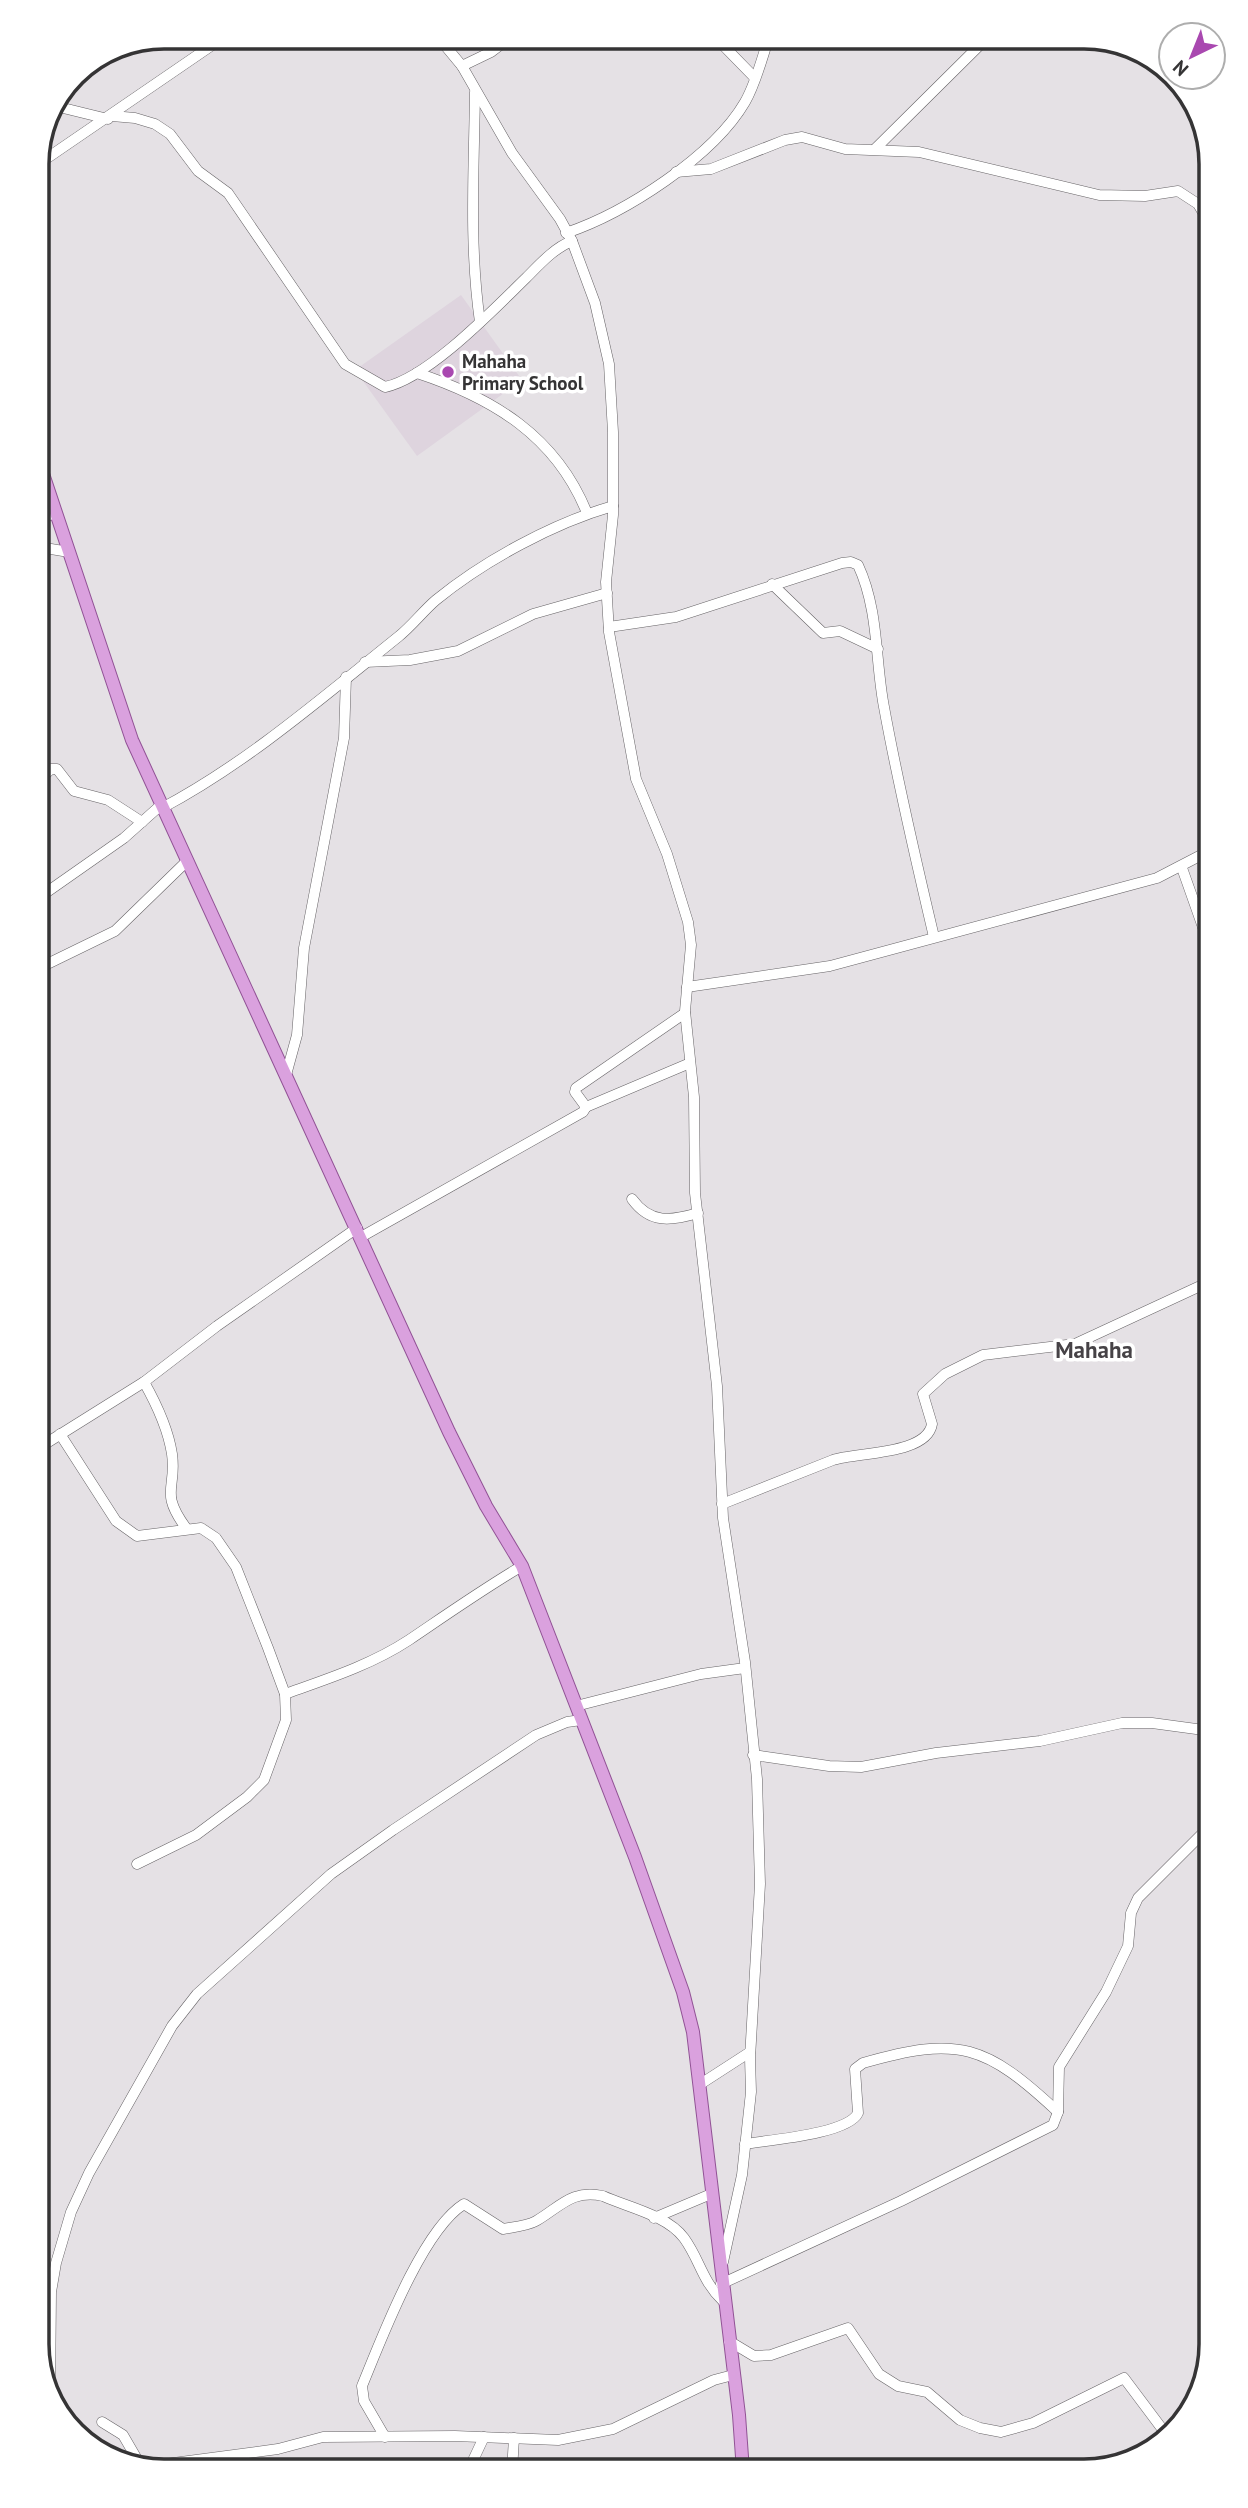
<svg xmlns="http://www.w3.org/2000/svg" width="1248" height="2508" viewBox="0 0 1248 2508" font-family="'PT Sans',sans-serif">
<style>
.built{fill:#ded4de}
.lines{fill:none;stroke-linecap:round;stroke-linejoin:round}
.minor-casing{stroke:#666366;stroke-width:11}
.major-casing{stroke:#915295;stroke-width:14}
.minor{stroke:#fff;stroke-width:10}
.major{stroke:#daa1de;stroke-width:12}
.poi-dot{fill:#a948b0;stroke:#fff;stroke-width:2.5}
.labels{text-anchor:middle;dominant-baseline:central;stroke-width:7;stroke-linejoin:round;paint-order:stroke}
.poi-label{font-size:19px;font-weight:bold;fill:#353435;stroke:#fff;text-anchor:start}
.quarter-label{font-size:23px;font-weight:bold;fill:#464246;stroke:#fff}
.rim{fill:none;stroke:#353435;stroke-width:3.5}
</style>
<rect width="100%" height="100%" fill="#e5e1e5"/>
<path class="built" d="M461 295 522 380 417 456 355 370Z"/>
<g class="lines">
<g class="minor-casing">
<g id="minor">
<path d="M438 37 462 66 512 153 560 219 572 241 595 303 609 364 613 432V515L606 582 609 632 636 779 667 854 688 922 691 945 685 1011 694 1097 695 1193 717 1386 723 1518 745 1662 757 1779 760 1884 750 2058 751 2092 742 2175 723 2262"/>
<path d="M715 37 755 78"/>
<path d="M462 66 491 52 511 37"/>
<path d="M475 92C474 170 469 245 480 322"/>
<path d="M59 107 108 119"/>
<path d="M112 116 135 118 155 124 170 134 198 171 228 193 345 364 385 387C428 378 493 310 526 278 539 265 554 248 572 241"/>
<path d="M875 149 988 37"/>
<path d="M37 165 224 37"/>
<path d="M676 172 711 169 785 140 802 137 845 149 919 152 1099 195 1145 196 1178 191 1198 204 1211 226"/>
<path d="M566 233C625 213 713 157 745 102 756 83 762 58 769 37"/>
<path d="M417 373C493 398 556 436 587 513"/>
<path d="M37 519 56 513"/>
<path d="M37 550 45 548 69 552"/>
<path d="M772 584 823 633 840 631 878 649"/>
<path d="M609 627 676 617 842 563 851 562 858 565C879 610 875 660 884 707 898 784 916 861 934 937"/>
<path d="M365 662 410 660 458 651 533 614 607 593"/>
<path d="M37 782 51 769H57L74 791 108 800 142 822"/>
<path d="M162 808C247 763 323 697 398 637 412 626 423 611 436 600 485 560 554 523 613 506"/>
<path d="M1182 868 1211 950"/>
<path d="M37 899 124 838 161 805"/>
<path d="M37 969 115 931 186 862"/>
<path d="M687 987 830 966 1157 878 1211 850"/>
<path d="M286 1075 297 1035 304 948 344 738 346 677"/>
<path d="M586 1107 690 1063"/>
<path d="M632 1199C650 1224 671 1221 698 1213"/>
<path d="M361 1237 583 1112 586 1107 575 1092 576 1088 685 1013"/>
<path d="M144 1382C157 1405 168 1428 172 1454 177 1489 159 1491 186 1528"/>
<path d="M60 1434 116 1521 137 1536 201 1528 216 1538 236 1567 268 1648 285 1694 286 1720 264 1780 247 1797 196 1835 137 1864"/>
<path d="M37 1449 144 1382 217 1326 357 1228"/>
<path d="M722 1504 833 1460C857 1452 927 1455 932 1424L923 1394 945 1374 983 1355 1075 1344 1211 1281"/>
<path d="M285 1694C327 1679 371 1665 409 1640 446 1615 483 1589 522 1566"/>
<path d="M576 1706 701 1674 745 1668"/>
<path d="M753 1755 829 1766 861 1767 936 1753 1040 1741 1122 1723H1152L1211 1731"/>
<path d="M699 2085 750 2052"/>
<path d="M745 2144C769 2140 848 2134 858 2113L855 2069 863 2063C959 2035 986 2045 1058 2112"/>
<path d="M654 2218 711 2194"/>
<path d="M721 2284 901 2201 1053 2125 1058 2112 1059 2067 1106 1992 1128 1946 1131 1913 1138 1898 1211 1825"/>
<path d="M729 2341 754 2356 771 2355 848 2328 879 2374 898 2386 927 2392 960 2420 980 2428 1001 2432 1033 2423 1124 2378 1166 2434"/>
<path d="M50 2396 51 2292 56 2263 71 2212 89 2173 172 2026 197 1994 331 1874 393 1830 536 1735 567 1722 581 1720"/>
<path d="M102 2422 123 2435 141 2466"/>
<path d="M385 2437 364 2401 362 2386C381 2340 422 2230 464 2204L503 2229C514 2227 527 2226 536 2221 560 2207 572 2189 603 2196 627 2207 667 2215 684 2238 700 2260 702 2281 723 2301"/>
<path d="M143 2467 278 2449 323 2437 455 2436 558 2440 613 2429 714 2380 733 2375"/>
<path d="M468 2471 484 2437"/>
<path d="M512 2471 514 2438"/>
</g>
</g>
<g class="major-casing">
<path id="major" d="M37 456 132 740 449 1432 486 1506 522 1566 635 1857 683 1992 693 2032 739 2415 743 2471"/>
</g>
<use href="#minor" class="minor"/>
<use href="#major" class="major"/>
</g>
<circle class="poi-dot" cx="448" cy="372" r="7"/>
<g class="labels">
<g class="poi-label">
<text x="462" y="361">Mahaha<tspan x="462" dy="22">Primary School</tspan></text>
</g>
<g class="quarter-label">
<text x="1094" y="1349">Mahaha</text>
</g>
</g>
<path d="M0 0H1248V2508H0ZM164 49H1084A115 115 0 0 1 1199 164V2344A115 115 0 0 1 1084 2459H164A115 115 0 0 1 49 2344V164A115 115 0 0 1 164 49Z" fill="#fff" fill-rule="evenodd"/>
<path class="rim" d="M164 49H1084A115 115 0 0 1 1199 164V2344A115 115 0 0 1 1084 2459H164A115 115 0 0 1 49 2344V164A115 115 0 0 1 164 49Z"/>
<g transform="translate(1192 56) rotate(223)"><circle r="33" fill="#ffffff" stroke="#aeaeae" stroke-width="2"/>
<path d="M0-5L12 26L0 18L-12 26Z" fill="#a948b0"/>
<text y="-10" font-size="19" font-weight="bold" text-anchor="middle" fill="#353435">N</text>
</g>
</svg>
